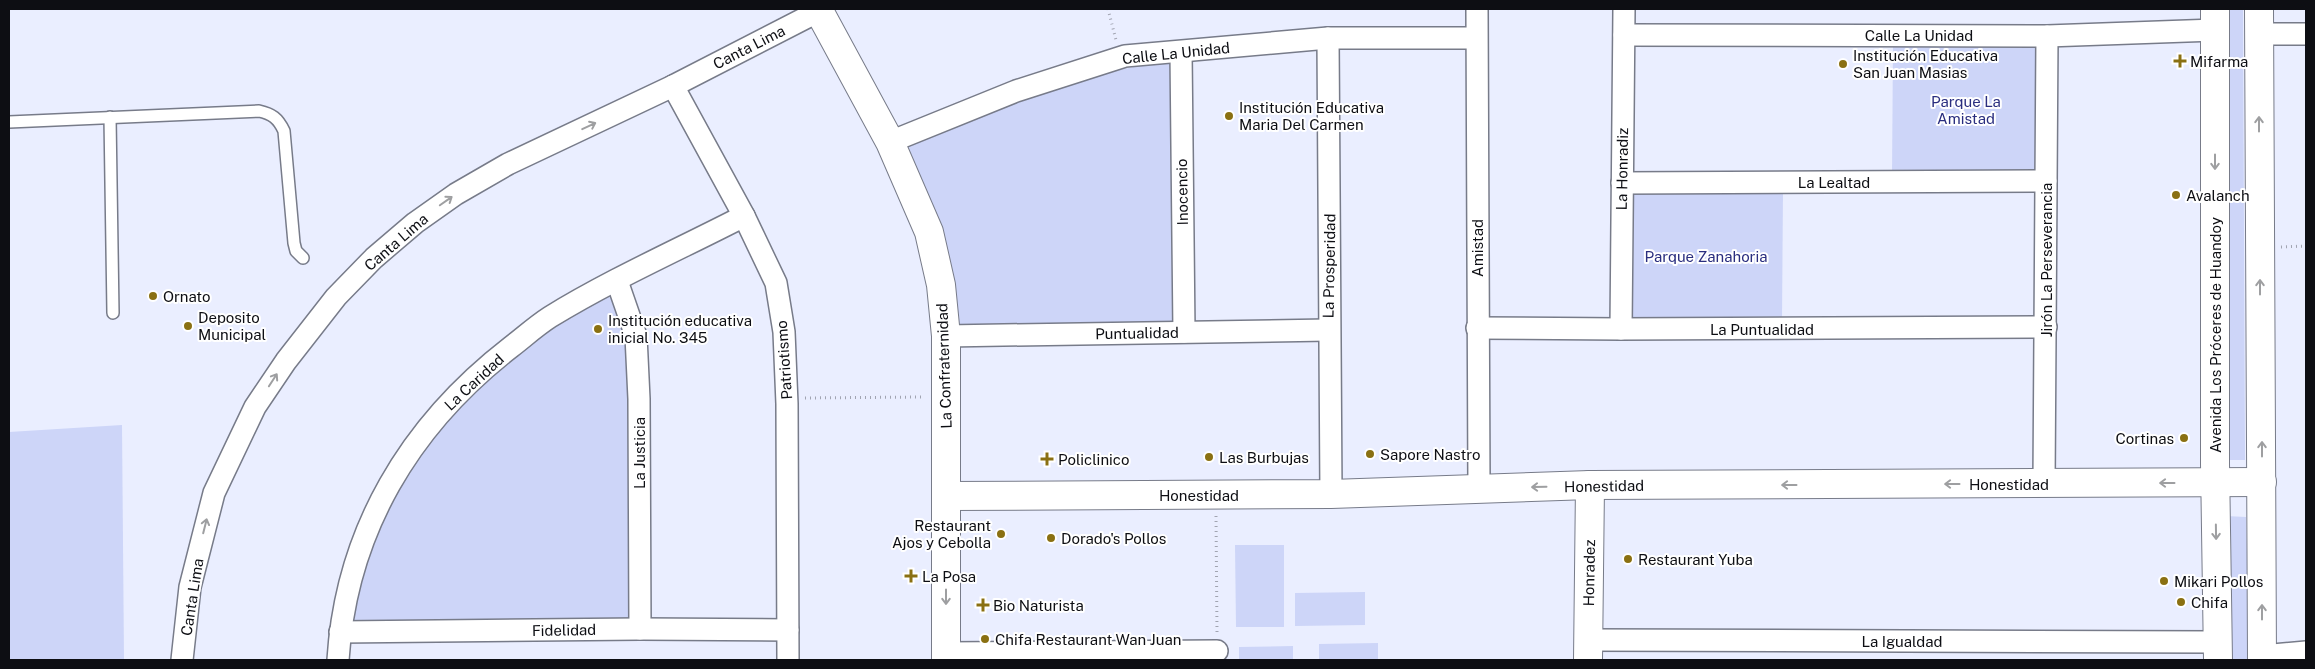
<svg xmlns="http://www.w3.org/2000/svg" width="2315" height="669" viewBox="0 0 2315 669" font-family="'Public Sans',sans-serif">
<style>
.green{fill:#cdd5f8}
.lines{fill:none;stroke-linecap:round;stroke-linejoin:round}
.service-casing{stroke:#777b89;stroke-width:14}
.minor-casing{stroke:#777b89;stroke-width:24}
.tertiary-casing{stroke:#777b89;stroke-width:30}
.secondary-casing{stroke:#777b89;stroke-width:30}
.path{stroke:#a1a4b1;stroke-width:3;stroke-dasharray:1 4;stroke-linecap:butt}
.service{stroke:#fff;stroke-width:11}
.minor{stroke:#fff;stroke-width:21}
.tertiary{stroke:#fff;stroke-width:28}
.secondary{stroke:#fff;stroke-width:28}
.oneway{stroke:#9e9fa1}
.poi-dot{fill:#8a7012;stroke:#fff;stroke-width:2}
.labels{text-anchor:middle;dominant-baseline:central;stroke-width:4;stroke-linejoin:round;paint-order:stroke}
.street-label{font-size:15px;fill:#0d0e13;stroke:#fff}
.poi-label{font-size:15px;fill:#0d0e13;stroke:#fff;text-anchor:start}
.park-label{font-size:15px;fill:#2a2e7f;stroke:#fff}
</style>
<rect width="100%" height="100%" fill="#eaeeff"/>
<g class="green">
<path d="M2225 9H2243L2245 460H2226Z"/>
<path d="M2040 42 2039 175 1892 177 1893 44Z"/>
<path d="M1173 59V323L955 325 902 146 1015 100 1119 70Z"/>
<path d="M1783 189 1782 322 1629 323 1628 190Z"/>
<path d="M612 294 629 339 631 621 351 624 369 549 394 492 424 445 461 400 550 327Z"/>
<path d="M122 425 124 660H9V432Z"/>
<path d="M2226 516 2246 517 2250 660H2228Z"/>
<path d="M1235 545H1284V627H1236Z"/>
<path d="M1365 592V625L1295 626V593Z"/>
<path d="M1378 643V660H1319V644Z"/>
<path d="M1293 646V660H1239V647Z"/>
</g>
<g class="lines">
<g class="service-casing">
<g id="service">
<path d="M110 117 113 313"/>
<path d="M9 122 259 111C272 114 278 118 284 131L294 243 296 251 303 258"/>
</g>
</g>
<g class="minor-casing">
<g id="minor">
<path d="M1477 9 1479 488"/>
<path d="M2259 34H2306"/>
<path d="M1624 35 2047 36 2215 30"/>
<path d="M1328 38 1331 494"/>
<path d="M1181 52 1184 332"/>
<path d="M673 86 744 216 776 283 784 332 787 404 788 660"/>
<path d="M890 142 1016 91 1125 56 1328 38H1476"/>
<path d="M1622 183 2046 181"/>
<path d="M617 281 636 336 639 399 640 629"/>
<path d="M1477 328 1621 329 2046 327"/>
<path d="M1621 329 1624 9"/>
<path d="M946 336 1328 330"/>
<path d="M2044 484 2047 36"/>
<path d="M340 632 640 629 788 630"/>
<path d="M1588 640 2217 642"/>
<path d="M946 653 1217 651"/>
<path d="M2262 656 2306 652"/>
<path d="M182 660 190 587 214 493 255 407 286 361 336 297 374 258 415 223 456 194 508 164 673 86 819 11"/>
<path d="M338 660C346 531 410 425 511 347 524 337 536 326 550 317 612 279 680 249 744 216"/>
</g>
</g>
<g class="tertiary-casing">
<g id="tertiary">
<path d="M818 9 890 142 929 232 941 285 946 336V660"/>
<path d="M947 496 1331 494 1590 485 2262 482"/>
<path d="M1588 660 1590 485"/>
</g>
</g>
<g class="secondary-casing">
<g id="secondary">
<path d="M2215 9V464L2218 660"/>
<path d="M2259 9 2262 660"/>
</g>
</g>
<g class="path">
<path d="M1108 9 1116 40"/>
<path d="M2281 247 2306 246"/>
<path d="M805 398 923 397"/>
<path d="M1216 516 1217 632"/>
</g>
<use href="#service" class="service"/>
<use href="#minor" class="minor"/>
<use href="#tertiary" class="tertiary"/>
<use href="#secondary" class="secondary"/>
</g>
<defs><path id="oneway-shaft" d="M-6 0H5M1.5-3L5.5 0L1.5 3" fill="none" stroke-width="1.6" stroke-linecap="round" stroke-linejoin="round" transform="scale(1.25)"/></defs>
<g class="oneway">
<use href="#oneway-shaft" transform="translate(2259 124) rotate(-90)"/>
<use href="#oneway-shaft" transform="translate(589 126) rotate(-25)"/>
<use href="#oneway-shaft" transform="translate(2215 162) rotate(90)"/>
<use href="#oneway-shaft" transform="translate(446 201) rotate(-35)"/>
<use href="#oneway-shaft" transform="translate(2260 287) rotate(-90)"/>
<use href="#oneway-shaft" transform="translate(273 380) rotate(-57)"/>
<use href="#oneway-shaft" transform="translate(2262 449) rotate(-90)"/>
<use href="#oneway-shaft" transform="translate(2167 483) rotate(180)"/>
<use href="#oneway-shaft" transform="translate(1952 484) rotate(180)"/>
<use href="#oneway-shaft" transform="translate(1789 485) rotate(180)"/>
<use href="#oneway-shaft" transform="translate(1539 487) rotate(179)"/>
<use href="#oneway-shaft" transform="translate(205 526) rotate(-76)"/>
<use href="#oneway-shaft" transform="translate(2216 532) rotate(89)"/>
<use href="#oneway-shaft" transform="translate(946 597) rotate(90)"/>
<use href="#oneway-shaft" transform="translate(2262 612) rotate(-90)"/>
</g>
<g class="poi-dot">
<path d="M2177.5 53.5h5v5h5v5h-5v5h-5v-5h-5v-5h5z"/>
<circle cx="1843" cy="64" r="5"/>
<circle cx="1229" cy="116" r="5"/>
<circle cx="2176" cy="195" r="5"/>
<circle cx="153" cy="296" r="5"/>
<circle cx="188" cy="326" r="5"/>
<circle cx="598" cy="329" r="5"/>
<circle cx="2184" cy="438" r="5"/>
<circle cx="1370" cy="454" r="5"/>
<circle cx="1209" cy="457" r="5"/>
<path d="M1044.5 451.5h5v5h5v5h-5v5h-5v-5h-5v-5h5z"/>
<circle cx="1001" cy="534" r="5"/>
<circle cx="1051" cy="538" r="5"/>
<circle cx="1628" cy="559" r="5"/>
<path d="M908.5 568.5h5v5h5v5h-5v5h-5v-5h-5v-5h5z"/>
<circle cx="2164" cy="581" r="5"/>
<circle cx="2181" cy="602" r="5"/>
<path d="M980.5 597.5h5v5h5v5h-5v5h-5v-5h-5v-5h5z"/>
<circle cx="985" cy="639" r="5"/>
</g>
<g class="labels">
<g class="street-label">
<text x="1919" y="35">Calle La Unidad</text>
<text transform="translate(749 47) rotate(-27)">Canta Lima</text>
<text transform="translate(1176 53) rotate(-6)">Calle La Unidad</text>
<text transform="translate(1622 169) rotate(-89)">La Honradiz</text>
<text x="1834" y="182">La Lealtad</text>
<text transform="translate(1182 192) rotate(-91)">Inocencio</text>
<text transform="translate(396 242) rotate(-41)">Canta Lima</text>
<text transform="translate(1477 248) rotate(-90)">Amistad</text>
<text transform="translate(2046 260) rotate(-90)">Jirón La Perseverancia</text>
<text transform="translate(1329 266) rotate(-89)">La Prosperidad</text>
<text x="1762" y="329">La Puntualidad</text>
<text transform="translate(1137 333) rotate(-1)">Puntualidad</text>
<text transform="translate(2215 335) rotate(-90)">Avenida Los Próceres de Huandoy</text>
<text transform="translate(784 360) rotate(-94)">Patriotismo</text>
<text transform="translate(944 366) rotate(-92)">La Confraternidad</text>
<text transform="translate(474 382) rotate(-43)">La Caridad</text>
<text transform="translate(639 453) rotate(-90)">La Justicia</text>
<text x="2009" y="484">Honestidad</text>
<text transform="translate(1604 486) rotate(-1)">Honestidad</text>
<text x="1199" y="495">Honestidad</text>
<text transform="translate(1589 573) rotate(-89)">Honradez</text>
<text transform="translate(192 597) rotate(-81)">Canta Lima</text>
<text transform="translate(564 630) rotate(-1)">Fidelidad</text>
<text x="1902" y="641">La Igualdad</text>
</g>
<g class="poi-label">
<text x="1853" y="55">Institución Educativa<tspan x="1853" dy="17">San Juan Masias</tspan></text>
<text x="2190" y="61">Mifarma</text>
<text x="1239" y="107">Institución Educativa<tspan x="1239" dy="17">Maria Del Carmen</tspan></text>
<text x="2186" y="195">Avalanch</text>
<text x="163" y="296">Ornato</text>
<text x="198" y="317">Deposito<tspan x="198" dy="17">Municipal</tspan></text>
<text x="608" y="320">Institución educativa<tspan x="608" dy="17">inicial No. 345</tspan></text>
<text x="2174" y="438" text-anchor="end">Cortinas</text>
<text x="1380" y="454">Sapore Nastro</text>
<text x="1219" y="457">Las Burbujas</text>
<text x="1058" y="459">Policlinico</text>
<text x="991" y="525" text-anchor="end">Restaurant<tspan x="991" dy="17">Ajos y Cebolla</tspan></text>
<text x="1061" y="538">Dorado's Pollos</text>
<text x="1638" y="559">Restaurant Yuba</text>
<text x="922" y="576">La Posa</text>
<text x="2174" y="581">Mikari Pollos</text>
<text x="2191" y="602">Chifa</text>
<text x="993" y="605">Bio Naturista</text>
<text x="995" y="639">Chifa Restaurant Wan Juan</text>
</g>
<g class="park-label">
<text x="1966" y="101">Parque La<tspan x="1966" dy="17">Amistad</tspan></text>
<text x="1706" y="256">Parque Zanahoria</text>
</g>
</g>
<rect width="2315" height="669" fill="none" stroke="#0d0e13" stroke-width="20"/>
</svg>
